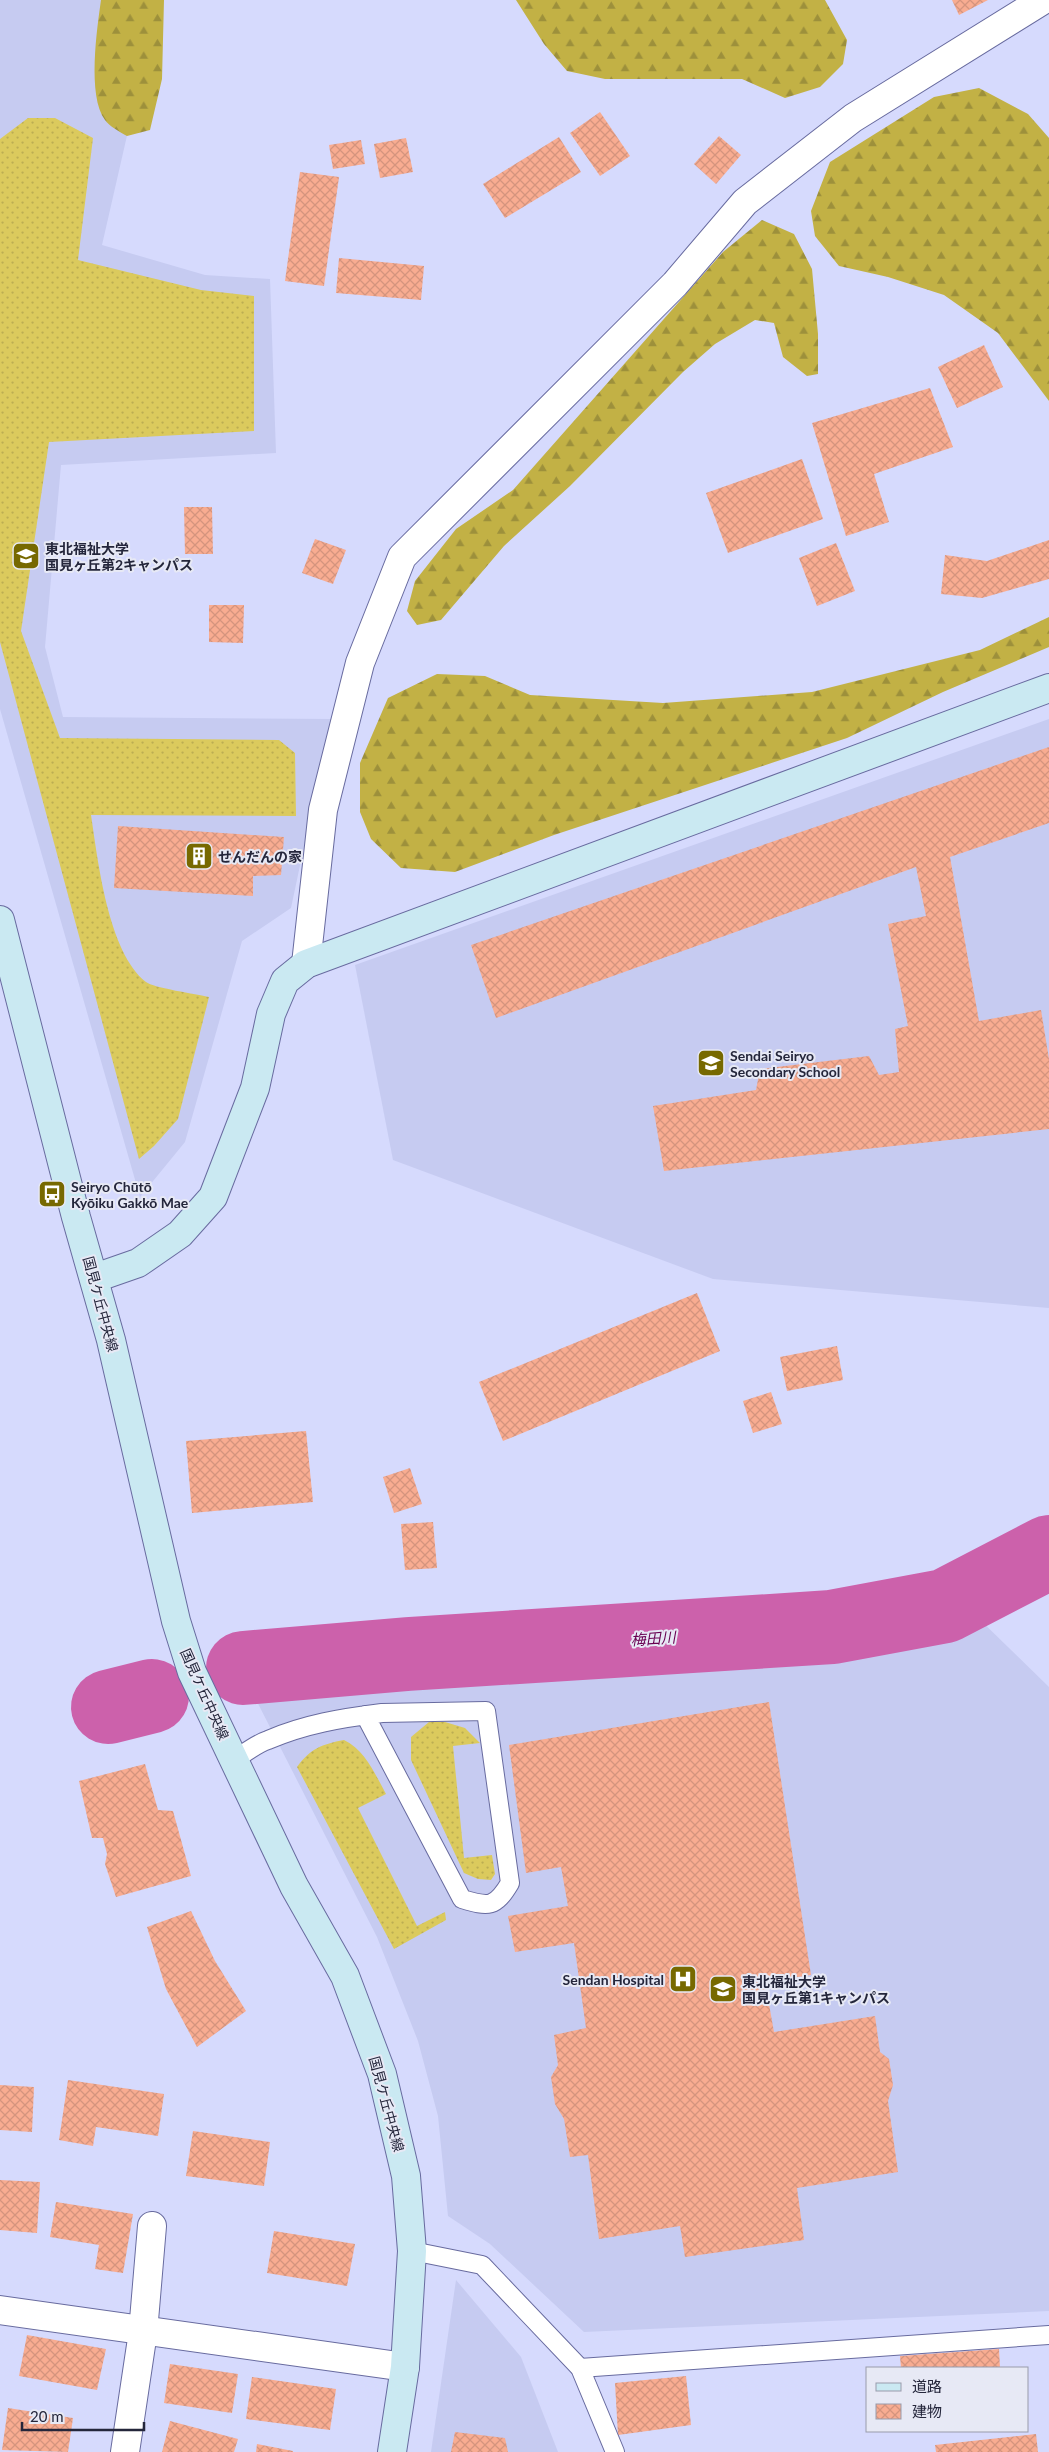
<svg xmlns="http://www.w3.org/2000/svg" width="1049" height="2452" viewBox="0 0 1049 2452" font-family="Lato,'Noto Sans JP',sans-serif">
<style>
.built{fill:#c6cbf1}
.grass{fill:url(#grass-dots)}
.forest{fill:url(#forest-firs)}
.lines{fill:none;stroke-linecap:round;stroke-linejoin:round}
.river{stroke:#cc61ab;stroke-width:74}
.building{fill:url(#building-cross-hatch)}
.lane-casing{stroke:#686b9f;stroke-width:20}
.street-casing{stroke:#686b9f;stroke-width:30}
.secondary-casing{stroke:#686b9f;stroke-width:30}
.lane{stroke:#fff;stroke-width:18}
.street{stroke:#fff;stroke-width:28}
.secondary{stroke:#cae9f2;stroke-width:28}
.labels{text-anchor:middle;dominant-baseline:central;stroke-width:4;stroke-linejoin:round;paint-order:stroke}
.poi-label{font-size:14px;font-weight:bold;fill:#24263b;stroke:#e7e9f5;text-anchor:start}
.street-label{font-size:14px;fill:#24263b;stroke:#e7e9f5}
.water-label{font-size:15px;font-style:italic;fill:#680051;stroke:#e7e9f5}
</style>
<defs>
<pattern id="grass-dots" width="8" height="8" patternUnits="userSpaceOnUse" patternTransform="scale(1.25)"><rect width="8" height="8" fill="#dbca5d"/><path d="M2 2h.1M6 6h.1" fill="none" stroke="#bcad52" stroke-width="1.8" stroke-linecap="round"/></pattern>
<pattern id="forest-firs" width="22" height="20" patternUnits="userSpaceOnUse" patternTransform="scale(1.25)"><rect width="22" height="20" fill="#c2b145"/><path d="M5 1l3.5 6h-7zM16 11l3.5 6h-7z" fill="#9d903b"/></pattern>
<pattern id="building-cross-hatch" width="8" height="8" patternUnits="userSpaceOnUse" patternTransform="scale(1.25)"><rect width="8" height="8" fill="#f8ac91"/><path d="M0 0l8 8M0 8l8-8" fill="none" stroke="#d4947e"/></pattern>
</defs>
<rect width="100%" height="100%" fill="#d6dafd"/>
<g class="built">
<path d="M0 0H158L102 245 205 275 270 279 276 453 61 465 45 647 63 717 331 719 291 908 242 941 185 1142 140 1197 0 709Z"/>
<path d="M1049 719V1308L713 1279 393 1160 355 965Z"/>
<path d="M972 1612 1049 1687V2311L584 2332 490 2244 448 2216 438 2116 418 2041 377 1937 250 1688 708 1647 864 1638 922 1628Z"/>
<path d="M456 2280 521 2357 558 2452H431Z"/>
</g>
<g class="grass">
<path d="M28 118H55L93 138 78 260 201 290 254 296V431L49 442 21 631 60 738 279 740 295 753 296 816 91 815C98 861 108 952 146 982 153 988 197 994 209 997L178 1119 154 1146 139 1159 0 642V139Z"/>
<path d="M429 1722H445L465 1728 480 1743 453 1746 464 1858 492 1855 495 1874 491 1880 478 1879 464 1873 411 1760V1737Z"/>
<path d="M344 1740C365 1750 375 1774 386 1794L358 1808 417 1926 445 1912 446 1920 394 1949 297 1767C310 1749 322 1744 344 1740Z"/>
</g>
<g class="forest">
<path d="M101 0H164L162 79 150 130 127 136C120 132 109 126 105 120 87 96 97 28 101 0Z"/>
<path d="M516 0H825L847 40 843 64 820 87 785 98 742 79H605L567 71 544 44Z"/>
<path d="M979 88 1028 114 1049 138V401L998 333 944 295 888 277 839 266 815 236 811 211 830 162 934 97Z"/>
<path d="M762 220 794 234 812 269 818 334V374L807 376 783 357 774 323 755 320 715 344 683 372 570 486 504 546 441 620 417 625 407 611 415 581 456 529 513 490 723 252Z"/>
<path d="M1049 617V647L943 692 847 738 554 835 455 872 401 868 371 839 360 812V763L388 698 437 674 485 676 530 695 663 703 812 692 980 650Z"/>
</g>
<g class="lines">
<g class="river">
<path d="M243 1668 408 1654 832 1627 945 1606 1049 1552"/>
<path d="M108 1707 152 1696"/>
</g>
</g>
<g class="building">
<path d="M952 0H988L959 15Z"/>
<path d="M600 112 630 156 600 176 570 133Z"/>
<path d="M719 136 741 155 716 184 694 164Z"/>
<path d="M559 137 581 172 505 218 483 184Z"/>
<path d="M406 138 413 172 380 178 374 144Z"/>
<path d="M361 140 365 164 333 169 329 145Z"/>
<path d="M300 172 339 177 324 286 285 281Z"/>
<path d="M339 258 424 266 421 300 336 293Z"/>
<path d="M984 345 1003 387 957 408 938 367Z"/>
<path d="M930 388 953 447 874 474 889 522 846 536 812 423Z"/>
<path d="M802 459 823 519 728 553 706 493Z"/>
<path d="M184 507H212L213 554H185Z"/>
<path d="M315 539 346 550 333 584 302 573Z"/>
<path d="M1049 540V579L982 598 941 594 945 555 987 561Z"/>
<path d="M836 543 855 591 817 606 799 558Z"/>
<path d="M209 605H244L243 643 209 642Z"/>
<path d="M1049 747V823L950 857 979 1021 1041 1010 1049 1059V1129L664 1171 653 1106 756 1090 760 1069 869 1056 879 1075 899 1072 895 1029 908 1026 888 924 926 916 916 867 496 1018 471 945Z"/>
<path d="M118 826 284 837 281 875 253 876V896L114 888Z"/>
<path d="M697 1293 720 1351 503 1441 479 1382Z"/>
<path d="M837 1346 843 1380 787 1391 780 1357Z"/>
<path d="M771 1392 782 1424 753 1433 743 1401Z"/>
<path d="M306 1431 313 1502 192 1513 186 1441Z"/>
<path d="M410 1468 422 1504 394 1513 383 1477Z"/>
<path d="M433 1522 437 1568 405 1570 401 1524Z"/>
<path d="M769 1702 811 1975 765 1982 774 2032 875 2016 880 2052 889 2059 893 2085 888 2101 898 2172 797 2188 804 2240 685 2257 680 2226 599 2239 588 2155 570 2157 564 2119 555 2104 551 2077 558 2065 554 2035 586 2028 574 1943 515 1952 508 1916 568 1906 561 1867 526 1873 509 1745Z"/>
<path d="M145 1764 158 1810 173 1811 191 1876 116 1897 105 1864 107 1854 103 1838H92L79 1781Z"/>
<path d="M191 1911 215 1961 246 2011 197 2047 166 1989 147 1927Z"/>
<path d="M68 2080 164 2094 158 2136 96 2127 93 2146 59 2140Z"/>
<path d="M0 2085 34 2087 32 2132 0 2130Z"/>
<path d="M193 2131 270 2142 264 2186 186 2176Z"/>
<path d="M0 2180 40 2182 37 2233 0 2230Z"/>
<path d="M56 2202 133 2214 123 2273 95 2269 99 2245 50 2237Z"/>
<path d="M274 2231 355 2244 347 2286 267 2273Z"/>
<path d="M27 2335 106 2349 97 2390 19 2376Z"/>
<path d="M999 2349 1000 2368H901L900 2356Z"/>
<path d="M170 2364 238 2374 232 2413 164 2403Z"/>
<path d="M686 2376 691 2425 618 2435 615 2383Z"/>
<path d="M252 2377 336 2389 330 2430 246 2419Z"/>
<path d="M8 2408 73 2418 68 2452 2 2450Z"/>
<path d="M170 2421 238 2439 234 2452H162Z"/>
<path d="M455 2432 505 2438 508 2452H451Z"/>
<path d="M1036 2434 1038 2452H936L935 2445Z"/>
<path d="M257 2444 293 2451V2452H256Z"/>
</g>
<g class="lines">
<g class="lane-casing">
<g id="lane">
<path d="M234 1760C245 1753 256 1744 268 1740 305 1724 342 1718 382 1713L486 1711 510 1883C495 1908 489 1907 462 1899L365 1715"/>
<path d="M412 2251 482 2265 580 2368 615 2452"/>
<path d="M580 2368 1049 2335"/>
</g>
</g>
<g class="street-casing">
<g id="street">
<path d="M306 964 323 810 360 663 402 557 675 284 745 202 853 118 1043 0"/>
<path d="M0 2310 405 2367"/>
<path d="M125 2452 143 2332 152 2226"/>
</g>
</g>
<g class="secondary-casing">
<g id="secondary">
<path d="M0 920 76 1217 111 1340 176 1621 192 1672 294 1886 345 1976 382 2074 406 2176 412 2251 405 2367 392 2452"/>
<path d="M95 1278 138 1263 180 1234 213 1197 255 1088 271 1014 285 981 306 964 1049 688"/>
</g>
</g>
<use href="#lane" class="lane"/>
<use href="#street" class="street"/>
<use href="#secondary" class="secondary"/>
</g>
<defs>
<g id="university-square" transform="scale(1.4375)"><rect x="-9" y="-9" width="18" height="18" rx="4" fill="#776900" stroke="#e7e9f5"/><path d="M0-5L7-2L0 1L-7-2ZM-4 1L0 2.5L4 1V4Q0 6-4 4Z" fill="#fff"/></g>
<g id="building-square" transform="scale(1.4375)"><rect x="-9" y="-9" width="18" height="18" rx="4" fill="#776900" stroke="#e7e9f5"/><path d="M-4-6H4V6H1V3H-1V6H-4ZM-2.5-4.3h1.7v1.8h-1.7ZM.8-4.3h1.7v1.8H.8ZM-2.5-1h1.7V.8h-1.7ZM.8-1h1.7V.8H.8Z" fill="#fff"/></g>
<g id="school-square" transform="scale(1.4375)"><rect x="-9" y="-9" width="18" height="18" rx="4" fill="#776900" stroke="#e7e9f5"/><path d="M0-5L7-2L0 1L-7-2ZM-4 1L0 2.5L4 1V4Q0 6-4 4Z" fill="#fff"/></g>
<g id="bus-square" transform="scale(1.4375)"><rect x="-9" y="-9" width="18" height="18" rx="4" fill="#776900" stroke="#e7e9f5"/><path d="M-5-6H5V4H4V6H2V4H-2V6H-4V4H-5ZM-3.5-4V0h7V-4ZM-3.5 1.2v1.5H-2V1.2ZM2 1.2v1.5H3.5V1.2Z" fill="#fff"/></g>
<g id="hospital-square" transform="scale(1.4375)"><rect x="-9" y="-9" width="18" height="18" rx="4" fill="#776900" stroke="#e7e9f5"/><path d="M-5-5h3v3.5h4V-5h3V5h-3V1.5h-4V5h-3Z" fill="#fff"/></g>
</defs>
<g fill-rule="evenodd">
<use href="#university-square" x="26" y="556"/>
<use href="#building-square" x="199" y="856"/>
<use href="#school-square" x="711" y="1063"/>
<use href="#bus-square" x="52" y="1194"/>
<use href="#hospital-square" x="683" y="1979"/>
<use href="#university-square" x="723" y="1989"/>
</g>
<g class="labels">
<g class="poi-label">
<text x="45" y="548">東北福祉大学<tspan x="45" dy="16">国見ヶ丘第2キャンパス</tspan></text>
<text x="218" y="856">せんだんの家</text>
<text x="730" y="1055">Sendai Seiryo<tspan x="730" dy="16">Secondary School</tspan></text>
<text x="71" y="1186">Seiryo Chūtō<tspan x="71" dy="16">Kyōiku Gakkō Mae</tspan></text>
<text x="664" y="1979" text-anchor="end">Sendan Hospital</text>
<text x="742" y="1981">東北福祉大学<tspan x="742" dy="16">国見ヶ丘第1キャンパス</tspan></text>
</g>
<g class="street-label">
<text transform="translate(101 1304) rotate(75)">国見ケ丘中央線</text>
<text transform="translate(205 1694) rotate(66)">国見ケ丘中央線</text>
<text transform="translate(387 2104) rotate(75)">国見ケ丘中央線</text>
</g>
<g class="water-label">
<text transform="translate(653 1638) rotate(-4)">梅田川</text>
</g>
</g>
<rect x="866" y="2367" width="162" height="65" fill="#e7e9f5" stroke="#999bab"/>
<rect x="876" y="2383" width="25" height="8" fill="#cae9f2" stroke="#999bab"/>
<text x="912" y="2392" font-size="15" fill="#24263b">道路</text>
<rect x="876" y="2404" width="25" height="15" fill="url(#building-cross-hatch)" stroke="#999bab"/>
<text x="912" y="2417" font-size="15" fill="#24263b">建物</text>
<path d="M22 2422v8h122v-8" fill="none" stroke="#24263b" stroke-width="2.5"/>
<text x="30" y="2422" font-size="15" fill="#24263b" stroke="#e7e9f5" stroke-width="4" paint-order="stroke">20 m</text>
</svg>
